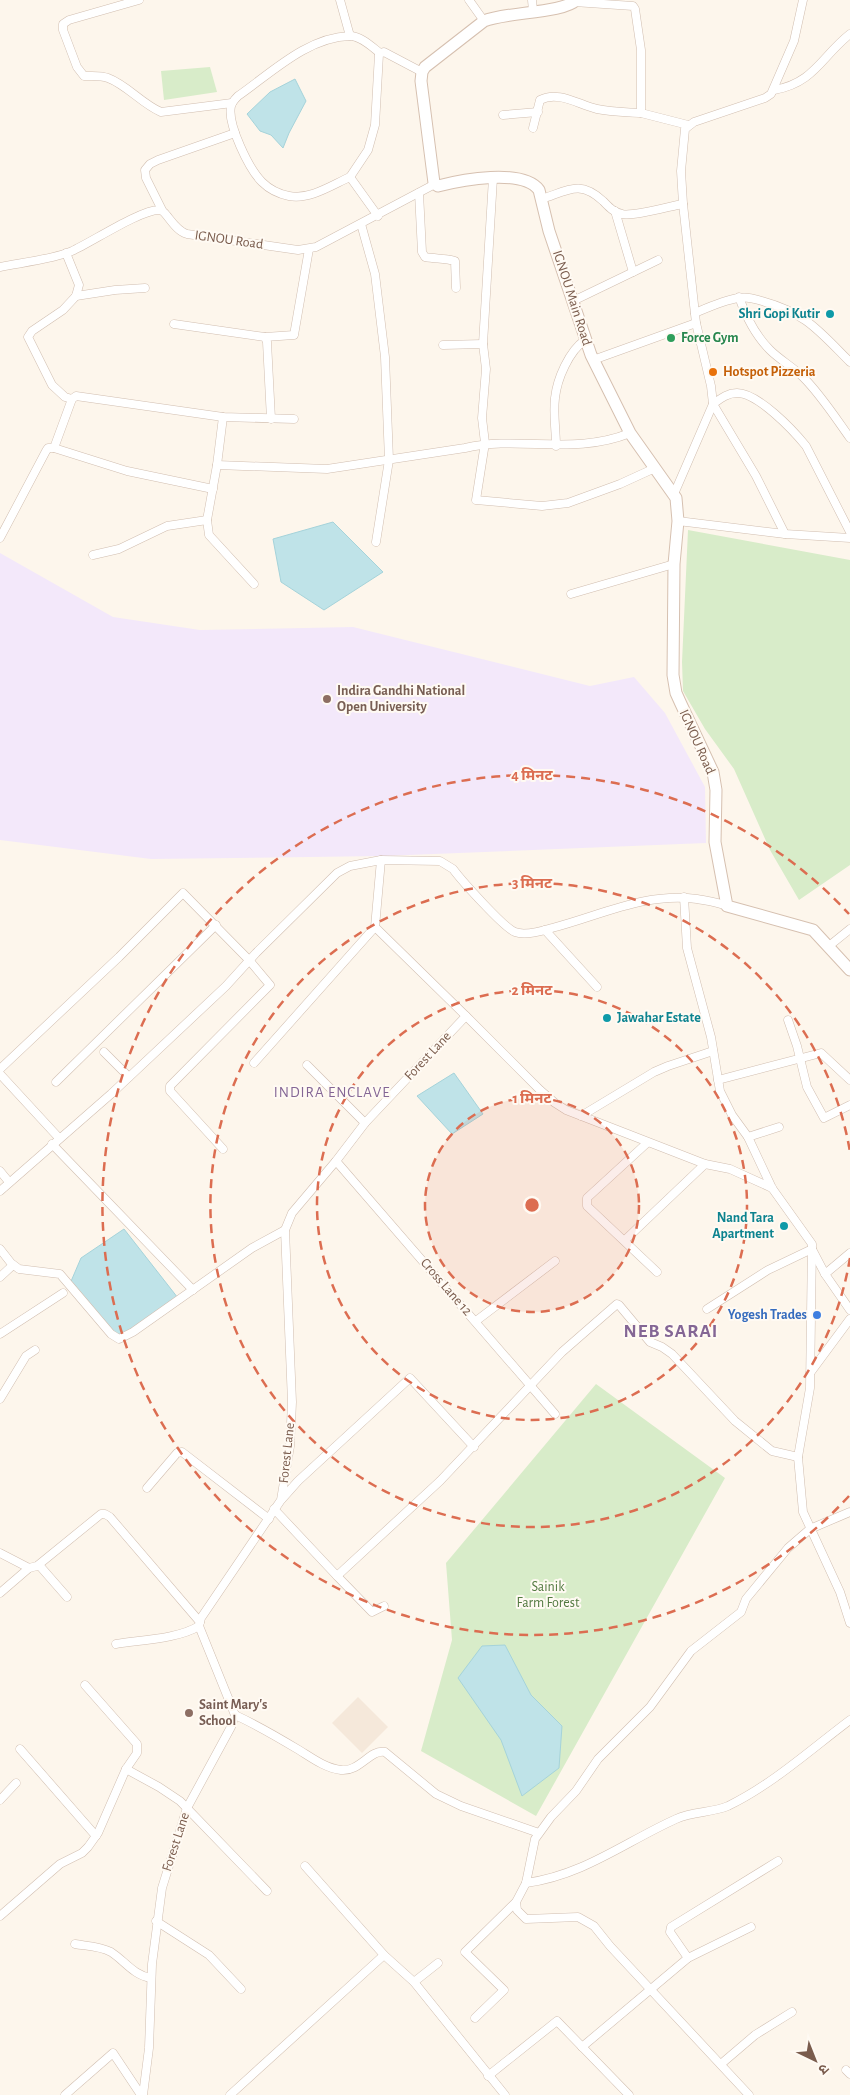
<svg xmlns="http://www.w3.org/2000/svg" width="850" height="2095" viewBox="0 0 850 2095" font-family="'Alegreya Sans','Noto Sans Devanagari',sans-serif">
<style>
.residential{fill:#f5e8da}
.education{fill:#f3e8fa}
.green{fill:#d8ecc9}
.water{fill:#bfe3e8;stroke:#a5d3da}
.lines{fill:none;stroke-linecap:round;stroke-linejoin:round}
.street-casing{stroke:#d1beb0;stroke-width:9}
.secondary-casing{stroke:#d6c0b0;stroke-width:13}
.street{stroke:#fff;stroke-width:8}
.secondary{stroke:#fff;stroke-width:11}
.ring{fill:none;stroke:#dc6d51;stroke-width:2.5;stroke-dasharray:9 6}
.culture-dot{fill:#0f9aa8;stroke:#fffaf3;stroke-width:2}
.leisure-dot{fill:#2e9e5b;stroke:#fffaf3;stroke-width:2}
.food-dot{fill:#e8710a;stroke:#fffaf3;stroke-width:2}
.education-dot{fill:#8d6e63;stroke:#fffaf3;stroke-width:2}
.shop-dot{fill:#3f7fe0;stroke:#fffaf3;stroke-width:2}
.labels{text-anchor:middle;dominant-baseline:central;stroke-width:4;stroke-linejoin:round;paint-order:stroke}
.street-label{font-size:14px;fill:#7a5c4d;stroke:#fffaf3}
.culture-label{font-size:14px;font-weight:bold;fill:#0d838f;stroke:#fffaf3;text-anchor:end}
.leisure-label{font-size:14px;font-weight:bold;fill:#27864d;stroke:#fffaf3;text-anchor:start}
.food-label{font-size:14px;font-weight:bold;fill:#c56008;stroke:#fffaf3;text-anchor:start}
.education-label{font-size:14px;font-weight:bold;fill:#785e54;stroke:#fffaf3;text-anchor:start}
.shop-label{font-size:14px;font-weight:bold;fill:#366cbe;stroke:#fffaf3;text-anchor:end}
.park-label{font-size:14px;fill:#537a41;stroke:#fffaf3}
.neighbourhood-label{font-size:15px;letter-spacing:1px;fill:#846695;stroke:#fffaf3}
.district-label{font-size:19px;font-weight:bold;letter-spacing:1px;fill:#846695;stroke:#fffaf3}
.centre{fill:#dc6d51;stroke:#fffaf3;stroke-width:2.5}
.ring-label{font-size:15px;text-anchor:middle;font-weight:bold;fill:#dc6d51;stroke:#fffaf3;stroke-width:4;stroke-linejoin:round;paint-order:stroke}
</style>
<rect width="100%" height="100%" fill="#fdf6ec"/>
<path class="residential" d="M358 1697 388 1727 362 1753 332 1723Z"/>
<path class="education" d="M0 553 113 617 200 630 353 627 590 686 634 677 665 713 705 787 706 843 383 856 151 859 0 840Z"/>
<g class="green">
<path d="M210 67 217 92 164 100 161 71Z"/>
<path d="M688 530 850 560V865L799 900 770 850 734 769 705 729 683 691 682 662Z"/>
<path d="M596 1384 725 1478 536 1816 421 1751 452 1640 446 1563Z"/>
</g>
<g class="water">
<path d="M295 79 306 101 289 133 283 148 271 135 260 131 247 114 270 92Z"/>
<path d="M333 522 383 572 324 610 281 582 273 539Z"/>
<path d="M454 1073 483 1114 452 1134 417 1096Z"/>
<path d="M124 1229 178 1298 118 1342 69 1286 81 1258Z"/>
<path d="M505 1645 531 1695 562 1726 559 1768 522 1796 501 1740 458 1678 482 1646Z"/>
</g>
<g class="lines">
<g class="street-casing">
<g id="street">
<path d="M139 0 69 20 63 24V30L77 67 84 76C92 76 101 75 108 78 127 85 142 104 161 112L232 103"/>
<path d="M340 0 350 36"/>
<path d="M469 0 484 21"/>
<path d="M532 0 533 11"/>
<path d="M574 2 633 6 635 9 641 50V113L688 125"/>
<path d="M774 90C814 83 821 57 850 34"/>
<path d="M503 115 538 112"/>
<path d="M533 128 540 100C558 90 579 105 597 109 611 112 626 112 641 113"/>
<path d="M350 177C332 185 310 200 289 196 279 194 269 189 262 182 249 169 227 124 231 106 232 102 235 99 238 96 270 74 307 37 350 36 361 36 372 47 380 53"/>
<path d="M493 178 483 344 486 369 482 418 485 443 476 500 542 506 568 503 620 484 655 468"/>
<path d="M419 193 422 252 425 257C436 259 445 258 455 261L456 288"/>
<path d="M542 199C569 190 580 180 603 201 609 207 613 212 622 214 632 217 671 206 683 204"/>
<path d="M162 210 146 178 145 170 150 164 158 160 235 133"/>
<path d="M615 211 633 272"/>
<path d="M378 216 350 177 368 150 375 125 379 54 384 52 422 72"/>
<path d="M361 224 375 274 385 357 389 460 376 542"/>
<path d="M66 253 79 285 76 296 63 310 32 331 28 337 52 385 65 397 72 399"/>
<path d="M0 267C19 263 55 259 72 251 92 242 140 210 159 210 166 209 173 230 187 234L298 250 316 247 435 184"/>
<path d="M76 296 115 290 145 288"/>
<path d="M739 297C746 317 755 335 770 350 780 360 793 367 803 377 821 395 835 417 850 438"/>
<path d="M573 301 658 260"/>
<path d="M695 313C709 307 724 300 739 298 747 296 755 299 762 301 806 313 819 331 850 362"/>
<path d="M174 324 265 337 267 342 271 419"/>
<path d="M265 337 294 335 309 249"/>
<path d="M443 345 483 344"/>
<path d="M593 360 696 323"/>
<path d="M223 417 217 465 207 520 209 535 254 584"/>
<path d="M556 446C556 430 553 414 555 398 557 379 569 351 585 340"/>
<path d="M54 448 127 471 213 489"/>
<path d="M217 465 327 469 465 448C520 435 573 456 630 433"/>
<path d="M674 494 713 404 711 386 696 323 683 204 681 171 685 129 694 122 765 98 771 94 794 41 803 0"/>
<path d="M678 521 785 534 850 538"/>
<path d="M785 534 756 476 713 404C720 399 727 393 737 393 758 393 793 430 806 446L850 532"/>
<path d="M0 538 46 451 48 448H54L72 399 76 396 223 417 294 419"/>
<path d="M93 555 119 549 167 526 207 520"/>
<path d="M571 594 674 564"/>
<path d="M684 897 687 948 711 1037 720 1091 732 1115 748 1137 772 1188 812 1244 810 1388 798 1457 803 1512 840 1592 850 1623"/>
<path d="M545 930 597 987"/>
<path d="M829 946 850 929"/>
<path d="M466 1016 540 1090 555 1103 566 1110 705 1164 730 1169 772 1188"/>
<path d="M788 1020 797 1046 807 1087 824 1118 850 1105"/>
<path d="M104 1052 129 1077"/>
<path d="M254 1063 375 927 381 860"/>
<path d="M307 1065 365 1123"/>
<path d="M0 1069 119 957 183 893 249 960 270 985 170 1086V1091L223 1149"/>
<path d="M0 1074 59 1138"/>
<path d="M718 1080 821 1053 850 1080"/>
<path d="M56 1082 216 925"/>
<path d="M581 1116 654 1072 668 1066 713 1051"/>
<path d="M748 1137 779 1127"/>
<path d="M647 1143 587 1198V1206L657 1272"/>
<path d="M52 1144 193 1290"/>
<path d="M336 1161 555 1414"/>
<path d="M0 1171 9 1182"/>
<path d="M0 1191 111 1094 226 986 256 953 337 873 350 866 381 860 440 861 453 869C462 881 504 928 515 932 525 936 542 931 552 928 602 915 645 892 697 899 708 901 717 902 727 906"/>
<path d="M625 1240 705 1164"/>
<path d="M0 1249 11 1263 19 1269 60 1274 111 1334 119 1339 133 1332 252 1248 285 1230"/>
<path d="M813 1251 825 1274 850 1310"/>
<path d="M825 1274 850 1253"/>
<path d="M0 1277 13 1265"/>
<path d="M707 1309 768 1270 812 1249"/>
<path d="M476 1321 555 1261"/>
<path d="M0 1334 63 1293"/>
<path d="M810 1373 850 1319"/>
<path d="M0 1399 26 1356 35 1350"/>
<path d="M147 1488 177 1453 182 1452 269 1519"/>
<path d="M282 1499 298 1481 410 1378 474 1447"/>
<path d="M274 1509 337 1576 440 1481 562 1352 617 1304 619 1305 650 1342 662 1347 672 1354 735 1421 772 1451 798 1457"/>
<path d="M0 1553 29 1568 37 1566 101 1514H105L110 1517 200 1622"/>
<path d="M39 1565 67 1597"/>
<path d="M337 1576 372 1612 384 1606"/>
<path d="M0 1593 29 1568"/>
<path d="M116 1644C140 1640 178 1639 199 1626"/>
<path d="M235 1715C257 1725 279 1738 299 1750 312 1758 325 1768 341 1770 360 1772 370 1749 385 1752L436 1794 461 1806 539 1833"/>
<path d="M20 1749 96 1836"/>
<path d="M126 1769 159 1787 180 1801 267 1891"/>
<path d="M0 1800 16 1783"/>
<path d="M305 1866 384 1955 414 1982 438 1963"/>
<path d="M526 1883C584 1875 625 1842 676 1819 693 1811 712 1813 728 1806 773 1784 810 1750 850 1720"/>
<path d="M0 1916 60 1864 82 1853 88 1847 98 1833 126 1769 137 1753V1744L85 1685"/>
<path d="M156 1921 209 1955 241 1989"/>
<path d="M75 1944C86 1946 100 1946 111 1952 125 1961 133 1975 151 1978"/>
<path d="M688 1958 670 1932 671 1927 778 1861"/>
<path d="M414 1982 505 2095"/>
<path d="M475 2018 504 1990 465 1952 516 1902"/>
<path d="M582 2047 688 1958 751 1927"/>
<path d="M721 2064 755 2035 792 2012"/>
<path d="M846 2070 850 2074"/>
<path d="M488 2076 557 2021 629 2095"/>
<path d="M65 2095 113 2053 141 2095"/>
<path d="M143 2095 149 2048 152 1964 162 1888 187 1808 231 1727 235 1715 199 1626 201 1618 281 1500 290 1446 292 1402 285 1230 292 1213 336 1161 365 1123 466 1016 375 927"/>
<path d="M230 2095 384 1955"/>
<path d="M749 2095 610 1946 594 1926 578 1917 526 1919 517 1910 516 1902 526 1883 535 1839 551 1817 576 1791 598 1759 650 1707 691 1651 741 1612 746 1599 788 1548 810 1529 850 1512"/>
</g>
</g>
<g class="secondary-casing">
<path id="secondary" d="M576 0C564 13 505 12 484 21L425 67 422 72 421 81 434 183 438 186C461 180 522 168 539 190L549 231 591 355 630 433 676 498 678 521 674 564 673 675 676 693 681 704 713 772 716 790 715 842 727 906 813 930 850 970"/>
</g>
<use href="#street" class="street"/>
<use href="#secondary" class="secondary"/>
</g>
<circle cx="532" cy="1205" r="107" fill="#dc6d51" fill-opacity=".12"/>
<g class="ring">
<circle cx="532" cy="1205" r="107"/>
<circle cx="532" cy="1205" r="215"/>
<path d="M850 1258A322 322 0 1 1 850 1152"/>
<path d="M849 1496A430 430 0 1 1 849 914"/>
</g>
<g class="culture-dot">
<circle cx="830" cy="314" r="5"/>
<circle cx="607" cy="1018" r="5"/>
<circle cx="784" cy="1226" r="5"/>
</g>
<circle class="leisure-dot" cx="671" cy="338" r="5"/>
<circle class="food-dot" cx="713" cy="372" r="5"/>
<g class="education-dot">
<circle cx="327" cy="699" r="5"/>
<circle cx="189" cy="1713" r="5"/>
</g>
<circle class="shop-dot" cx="817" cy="1315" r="5"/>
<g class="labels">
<g class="street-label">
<text transform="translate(229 240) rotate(8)">IGNOU Road</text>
<text transform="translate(572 298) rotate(72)">IGNOU Main Road</text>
<text transform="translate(697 742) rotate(66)">IGNOU Road</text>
<text transform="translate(428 1056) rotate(-47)">Forest Lane</text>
<text transform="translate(446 1287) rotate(49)">Cross Lane 12</text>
<text transform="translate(287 1453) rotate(-84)">Forest Lane</text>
<text transform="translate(176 1842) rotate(-72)">Forest Lane</text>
</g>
<g class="culture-label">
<text x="820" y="314">Shri Gopi Kutir</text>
<text x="617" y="1018" text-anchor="start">Jawahar Estate</text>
<text x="774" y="1218">Nand Tara<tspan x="774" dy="16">Apartment</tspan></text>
</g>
<g class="leisure-label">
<text x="681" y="338">Force Gym</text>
</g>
<g class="food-label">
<text x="723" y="372">Hotspot Pizzeria</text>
</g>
<g class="education-label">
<text x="337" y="691">Indira Gandhi National<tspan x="337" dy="16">Open University</tspan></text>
<text x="199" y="1705">Saint Mary's<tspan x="199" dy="16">School</tspan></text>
</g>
<g class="shop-label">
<text x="807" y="1315">Yogesh Trades</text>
</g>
<g class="park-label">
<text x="548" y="1587">Sainik<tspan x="548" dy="16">Farm Forest</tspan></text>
</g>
<g class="neighbourhood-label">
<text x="332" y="1092">INDIRA ENCLAVE</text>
</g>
<g class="district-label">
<text x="671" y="1331">NEB SARAI</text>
</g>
</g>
<circle cx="532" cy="1205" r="8" class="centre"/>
<g class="ring-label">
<text x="532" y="780">4 मिनट</text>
<text x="532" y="888">3 मिनट</text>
<text x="532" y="995">2 मिनट</text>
<text x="532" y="1103">1 मिनट</text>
</g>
<g transform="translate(815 2060) rotate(137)" stroke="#fffaf3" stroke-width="4" paint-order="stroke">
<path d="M0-4L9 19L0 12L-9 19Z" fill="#7a5c4d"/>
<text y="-8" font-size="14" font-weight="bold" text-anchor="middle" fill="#7a5c4d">उ</text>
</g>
</svg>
